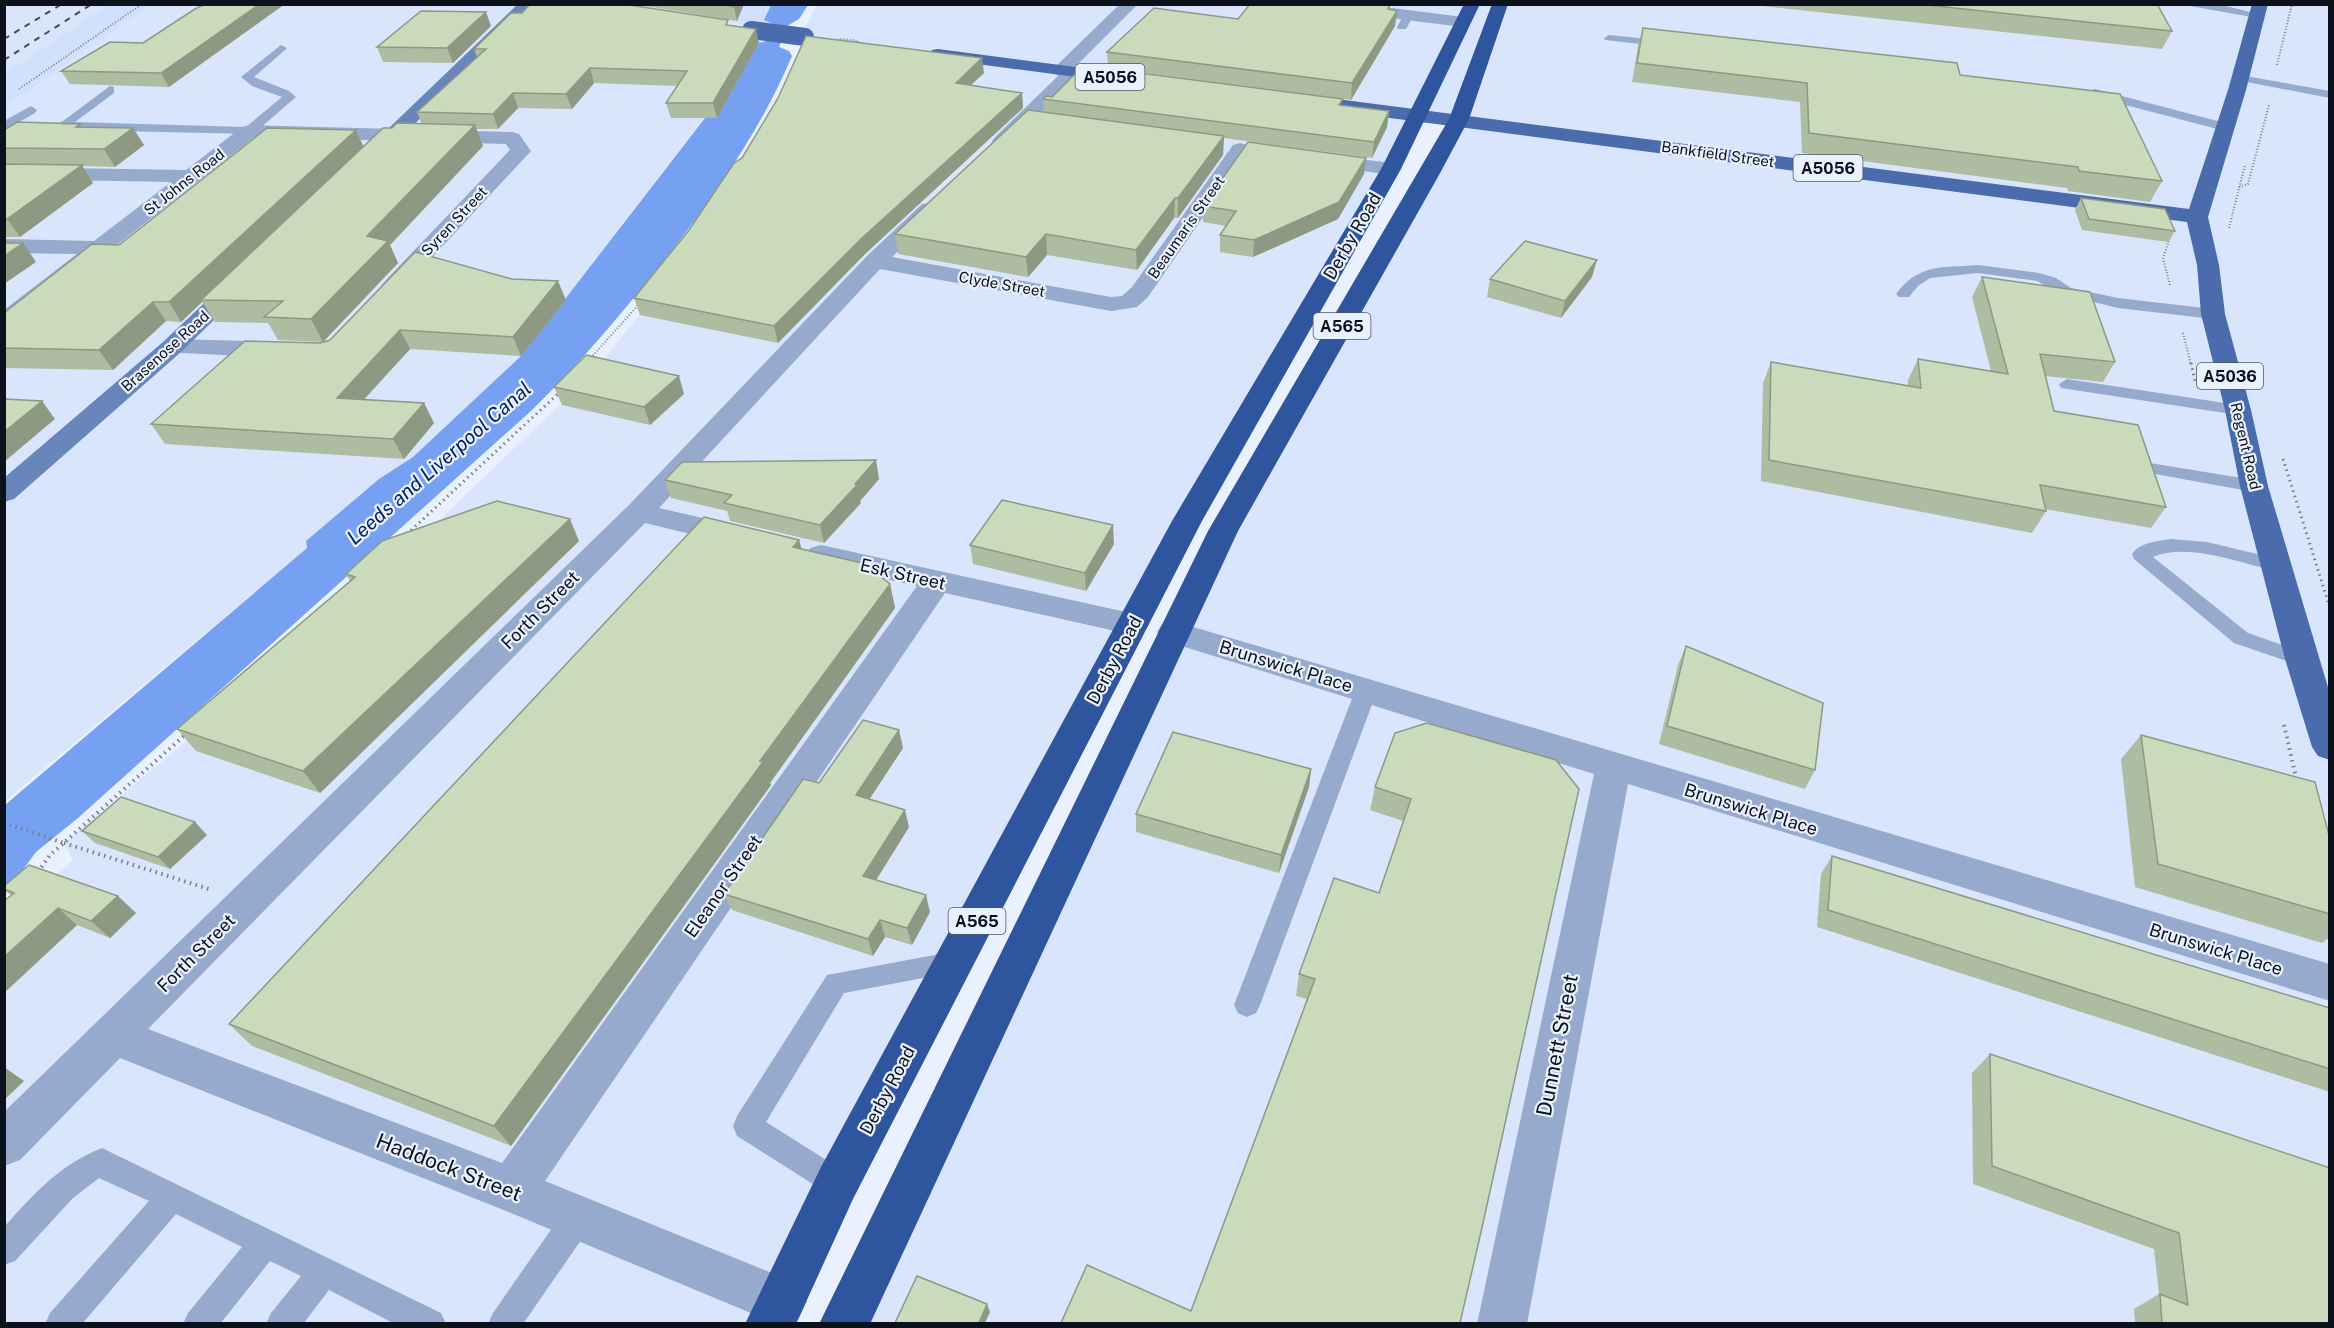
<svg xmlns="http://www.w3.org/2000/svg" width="2334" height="1328" viewBox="0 0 2334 1328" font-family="'Public Sans',sans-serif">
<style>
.built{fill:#d9e5fc}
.green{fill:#d1e1fd}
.water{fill:#76a1f2}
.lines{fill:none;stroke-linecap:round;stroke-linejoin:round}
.path-far2{stroke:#787e8a;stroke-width:2;stroke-dasharray:1 2;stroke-linecap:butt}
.path-far1{stroke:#787e8a;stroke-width:3;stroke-dasharray:1.5 4;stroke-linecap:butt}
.path{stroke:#787e8a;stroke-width:4;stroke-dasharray:1.5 4.5;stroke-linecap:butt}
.lane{fill:#96aace;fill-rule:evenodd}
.street{fill:#96aace;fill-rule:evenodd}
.secondary{fill:#6986bb;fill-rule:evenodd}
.primary{fill:#4a6cac;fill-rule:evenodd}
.highway{fill:#2f559f;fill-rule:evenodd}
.rail{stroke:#444a55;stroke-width:2;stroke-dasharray:6 6;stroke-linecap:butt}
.path-bridge{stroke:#787e8a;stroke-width:4;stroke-dasharray:1.5 4.5;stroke-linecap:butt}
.primary-bridge{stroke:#4a6cac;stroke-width:18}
.wall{fill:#aebca1}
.shaded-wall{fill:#8d9983}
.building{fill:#cadbbb;stroke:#8d9983;stroke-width:1.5}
.labels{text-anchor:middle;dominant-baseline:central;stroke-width:4.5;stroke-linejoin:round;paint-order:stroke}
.far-street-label{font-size:15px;fill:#0c121c;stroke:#eaf1fe}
.shield{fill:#eaf1fe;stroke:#4f5560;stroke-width:1.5}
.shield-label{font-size:16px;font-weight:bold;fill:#0c121c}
.street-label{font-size:18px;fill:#0c121c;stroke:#eaf1fe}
.water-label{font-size:20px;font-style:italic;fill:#022266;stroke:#eaf1fe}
.near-street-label{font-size:21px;fill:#0c121c;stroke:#eaf1fe}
</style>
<rect width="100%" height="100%" fill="#eaf1fe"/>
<g class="built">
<path d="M744 4 759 23 771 27 763 42 747 44 716 118H704L521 356 413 457 379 479 306 541 307 548 5 801 4 107 150 5Z"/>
<path d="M4 5H106L5 73Z"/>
<path d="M817 5H2329V1323H844L1173 632 1458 120 1416 114 770 1323H5L4 936 22 905 73 860 64 843 360 596 593 373 658 291 805 58 804 29Z"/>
</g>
<g class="green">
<path d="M106 5H150L5 107V73Z"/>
<path d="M744 5H771L764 20 774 24 771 27 759 23 736 21Z"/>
</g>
<path class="water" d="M771 5H808L799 19 787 26 779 47 789 51 792 56C756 141 699 218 641 289 606 332 571 372 531 411L78 818 36 852 5 894V805L307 548 306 541 379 479 413 457 521 356 705 118 717 117 747 44 764 42 773 24 764 20Z"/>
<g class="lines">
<g class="path-far2">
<path d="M835 41 841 39 858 41 859 46"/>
<path d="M2277 65 2292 4"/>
<path d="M19 89 142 4"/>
<path d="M2239 187 2248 184 2269 105"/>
<path d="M2229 228 2245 165"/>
<path d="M2170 238 2163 258 2170 285"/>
<path d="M2183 333 2191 365"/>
<path d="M589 360 640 303"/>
</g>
<g class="path-far1">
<path d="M2191 363 2195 381"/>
<path d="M2283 459 2330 608"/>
<path d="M407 534 560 392"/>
</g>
<g class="path">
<path d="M2284 725 2297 782"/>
<path d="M64 843 209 889"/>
<path d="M38 872 50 855 186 734"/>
</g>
<g class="lane">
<path d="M2179 4 2226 6 2262 15 2257 18Z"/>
<path d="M1409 12 1414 15 1406 29H1398L1397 27 1405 13Z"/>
<path d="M1609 35 1668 41 1674 44 1668 47 1605 40 1604 38Z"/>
<path d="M281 45 287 48 285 50 254 77 289 91 296 97 253 134 72 130 59 124 110 86 114 87V93L75 122 246 127 282 97 252 86 241 77Z"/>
<path d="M2240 75 2330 91V98L2236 80 2234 78Z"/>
<path d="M2095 89 2229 124 2231 127 2225 131 2091 96V90Z"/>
<path d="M31 106 37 110 35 113 4 131V121Z"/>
<path d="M1978 265 2039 273 2056 278 2071 288 2118 298 2213 309 2221 314 2213 319 2118 308 2061 294 2037 281 1978 273 1930 278 1918 286 1909 297H1899L1896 294C1919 263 1943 268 1978 265Z"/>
<path d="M2067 379 2238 405 2244 406 2246 410 2244 414 2238 415 2061 388 2059 384Z"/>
<path d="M2150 463 2254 480 2260 482 2263 486 2260 490 2254 492 2144 472 2141 468 2144 464Z"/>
<path d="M2172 539 2207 542 2282 560 2285 565 2282 570 2275 571C2241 563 2187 542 2153 557L2248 633 2308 654 2311 659 2308 664 2301 666 2234 643 2134 559 2132 554C2140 542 2159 541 2172 539Z"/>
<path d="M1366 683 1374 685 1377 691 1260 1005 1256 1013 1247 1017 1238 1013 1234 1005 1355 691 1358 685Z"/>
<path d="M956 951 965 954 969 962 965 970 844 993 766 1122 847 1173 852 1183 847 1193 837 1198 827 1193 737 1136 733 1126 737 1116 827 975Z"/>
<path d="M102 1148 441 1313 446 1324H395L329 1290 303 1324H266L271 1313 301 1276 270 1261 220 1324H183L188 1313 242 1247 176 1214 82 1324H45L50 1313 149 1201 99 1178 73 1198 15 1261 4 1265V1227C35 1193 59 1165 102 1148Z"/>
<path d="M577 1204 588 1208 592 1219 588 1230 523 1324H488L493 1313 566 1208Z"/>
</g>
<g class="street">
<path d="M1120 4H1138L1075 67 1081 72 1078 76 1009 145H995L992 141 995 137 1058 76 1052 71 1055 67Z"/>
<path d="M1309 4H1361L1463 17 1471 22 1463 27 1317 9Z"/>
<path d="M249 125 512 132 519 134 531 151 401 291 393 293 385 291 381 286 385 281 510 150 506 144 254 137 13 327 4 329V310L77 254 4 253V239L94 241 171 182 4 179V167L186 170 242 127Z"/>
<path d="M1240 143 1247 145 1250 149 1148 297 1137 307 1111 311 880 269 659 508 750 529 754 536 750 543 739 546 645 523 148 1029 502 1163 917 586 810 562 806 555 810 548 821 545 1144 616 1149 624 1144 632 1133 635 945 593 545 1181 799 1284 807 1301 799 1318 787 1324H777L511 1213 120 1058 20 1160 4 1166V1112L629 505 867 256 922 204 930 203 938 204 941 209 892 257 1111 297 1122 296 1132 287 1233 145Z"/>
<path d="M1321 154 1391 163 1398 165 1401 169 1398 173 1391 175 1314 164 1311 160 1314 156Z"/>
<path d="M172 339 279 342 288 345 292 350 288 355 279 358 163 352 159 347 163 342Z"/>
<path d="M1173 621 2330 964V1001L1628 784 1527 1324H1477L1594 774 1162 640 1157 632 1162 624Z"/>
</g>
<g class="secondary">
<path d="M518 4H536L379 159H365L362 155 365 151Z"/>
<path d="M242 273 250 275 254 280 250 285 181 352 14 499 4 502V478L163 342 234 275Z"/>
</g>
<g class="primary">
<path d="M2252 4H2268L2246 90 2208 217 2219 265 2225 314 2251 410 2268 486 2330 694V760L2318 756 2312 747 2285 659 2240 486 2225 410 2201 314 2197 265 2187 222 1298 106 1291 104 1289 100 1291 96 1298 94 2189 209 2228 90Z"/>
<path d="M938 49 1121 73 1127 74 1130 78 1127 82 1121 83 932 58 929 54 932 50Z"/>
</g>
<g class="highway">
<path d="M1464 4H1480L1401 169 1202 521 853 1199 796 1324H745L821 1167 1172 521 1381 169Z"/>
<path d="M1492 4H1508L1469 119 1439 175 1238 531 870 1324H819L1208 531 1449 119Z"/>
</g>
<g class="rail">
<path d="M4 39 62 4"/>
<path d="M4 60 92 4"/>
</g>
<path class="path-bridge" d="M4 823 64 843"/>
<path class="primary-bridge" d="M751 30 805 37"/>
</g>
<g class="wall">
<path d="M205 4 169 87 70 84 61 71 143 43Z"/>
<path d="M634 4H744L737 21Z"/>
<path d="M1250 4H1398L1397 6 1390 5V9L1397 11 1395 26 1351 100 1108 68 1107 52 1238 19Z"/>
<path d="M1743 4H2157L2172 31 2162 49Z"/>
<path d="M729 25 759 43 717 118H671L666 103 678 86 594 83 572 109 518 108 498 129H476L483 146 390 245 398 263 323 342 278 340 268 323 215 322 202 302 181 322 166 321 113 370 4 368V313L119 245 356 130 363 146 392 128 422 124 417 112 477 57 474 49Z"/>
<path d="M491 26 453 63 383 62 377 47Z"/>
<path d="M1643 28 1960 75 2162 181 2150 202 2068 191 2067 188 1802 153 1800 102 1632 82 1638 46Z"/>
<path d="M984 73 971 85 1022 93 1023 108 865 254 778 343 640 315 634 298 689 230Z"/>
<path d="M1052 97 1343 105 1389 111 1387 127 1372 158 1224 138 1223 155 1178 218H1174L1137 270 1047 255 1028 277 898 254 895 234 1044 112 1043 99Z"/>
<path d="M82 127 133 128 144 145 115 167 82 166 93 183 20 237H4V130Z"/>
<path d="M1364 174 1338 219 1253 257 1220 252V235L1226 226 1203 222V206Z"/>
<path d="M2081 198 2175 231 2168 242 2082 230 2075 210Z"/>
<path d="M1592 277 1561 318 1487 297 1490 279Z"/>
<path d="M1982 277 2115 362 2103 382 2045 376 2054 411 2166 507 2151 528 2045 509 2046 511 2032 533 1761 481 1763 383 1771 362 1908 386V380L1918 359 1991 371 1972 297Z"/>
<path d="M566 300 521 356 410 349 364 399 434 423 404 459 165 444 151 424 320 343Z"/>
<path d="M554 387 684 394 650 425 562 405Z"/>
<path d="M879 479 860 501 861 503 824 543 730 521 727 511 671 498 665 480Z"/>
<path d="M579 541 320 793 196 751 177 729 350 581 346 574Z"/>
<path d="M1114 544 1086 591 973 564 970 545Z"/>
<path d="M802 549 890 584 895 608 770 783 771 785 511 1146 252 1046 229 1024Z"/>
<path d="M1686 646 1815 770 1805 789 1659 744 1678 665Z"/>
<path d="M1427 723 1460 1323 1191 1311 1307 999 1296 996 1299 974 1379 893 1403 821 1370 810 1375 787Z"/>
<path d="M2141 735 2330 839V937L2322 943 2135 887 2121 759Z"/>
<path d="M903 748 869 799 909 827 876 880 930 912 912 945 885 937 873 956 732 910 724 894 819 783Z"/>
<path d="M1311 769 1309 787 1279 873 1136 832V814Z"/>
<path d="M82 831 207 835 170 869 95 843Z"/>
<path d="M1832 856 2330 1008V1092L1817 927 1821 874Z"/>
<path d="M4 886 136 913 110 938 77 925 4 993V901L11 895 4 890Z"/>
<path d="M1990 1054 2330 1323H2135L2134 1309 2159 1294 2154 1249 1973 1184 1972 1073Z"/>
</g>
<g class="shaded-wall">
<path d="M260 4H285L169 87 161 73Z"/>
<path d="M735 4H744L737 21 734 7Z"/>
<path d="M1397 11 1395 26 1351 100 1352 83Z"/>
<path d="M486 12 491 26 453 63 447 48Z"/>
<path d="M756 29 759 43 717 118 713 103Z"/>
<path d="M982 58 984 73 958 97 956 83Z"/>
<path d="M590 68 594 83 572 109 566 94Z"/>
<path d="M513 93 518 108 498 129 493 114Z"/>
<path d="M1022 93 1023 108 865 254 778 343 774 326 862 238Z"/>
<path d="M1389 111 1387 127 1372 158 1374 142Z"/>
<path d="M475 125 483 146 390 245 398 263 323 342 311 319 367 236Z"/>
<path d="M133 128 144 145 115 167 104 149Z"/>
<path d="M356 130 364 148 201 300 202 302 181 322 169 302Z"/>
<path d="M1224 136 1223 155 1178 218V198Z"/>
<path d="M1366 158 1364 174 1338 219 1253 257 1254 240Z"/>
<path d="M82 165 93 183 20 237 7 219Z"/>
<path d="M1175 198 1174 218 1137 270 1136 250Z"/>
<path d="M1046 234 1047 255 1028 277 1026 257Z"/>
<path d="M23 243 36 262 4 284V256Z"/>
<path d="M1597 260 1592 277 1561 318 1565 301Z"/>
<path d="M558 281 566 300 521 356 513 337Z"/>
<path d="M153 302 166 321 113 370 99 350Z"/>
<path d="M400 330 410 349 348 417 337 398Z"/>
<path d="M679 376 684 394 650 425 644 407Z"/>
<path d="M42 401 55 419 4 462V432Z"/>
<path d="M424 403 434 423 404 459 393 439Z"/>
<path d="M876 460 879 479 860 501 861 503 824 543 820 525Z"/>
<path d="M570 519 579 541 320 793 303 771Z"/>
<path d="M1113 525 1114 544 1086 591 1085 573Z"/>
<path d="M799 540 806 564 793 547Z"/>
<path d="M890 584 895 608 770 783 771 785 511 1146 494 1126Z"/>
<path d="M899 730 903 748 861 812 856 795Z"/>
<path d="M1311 769 1309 787 1279 873 1281 855Z"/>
<path d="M905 810 909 827 868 893 863 876Z"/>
<path d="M195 822 207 835 170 869 158 857Z"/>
<path d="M926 895 930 912 912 945 907 928Z"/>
<path d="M118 896 136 913 110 938 91 921Z"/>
<path d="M58 908 77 925 4 993V957Z"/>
<path d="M880 920 885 937 873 956 868 939Z"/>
<path d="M4 1067 24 1081 4 1100Z"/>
<path d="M987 1304 990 1312 985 1323H979Z"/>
</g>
<g class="building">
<path d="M205 4H260L161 73 61 71 110 42 143 43 195 9Z"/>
<path d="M530 4H623L728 20 726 25 756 29 713 103H666L687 71 590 68 566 94 513 93 493 114 417 112 486 49H474L511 13H522Z"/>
<path d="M720 4H735L734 7Z"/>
<path d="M1250 4H1390L1388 9 1397 11 1352 83 1107 52 1154 8 1238 19Z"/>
<path d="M1917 4H2157L2172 31Z"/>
<path d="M421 11 486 12 447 48 377 47Z"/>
<path d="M1643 28 1957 63 1960 75 2120 94 2162 181 2079 171 2078 167 1809 133 1807 83 1637 63Z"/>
<path d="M806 36 982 58 956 83 1022 93 862 238 774 326 634 298 689 230 734 163 742 158 778 98Z"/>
<path d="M1093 67 1343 99 1339 105 1389 111 1374 142 1043 99 1046 96 1052 97 1079 70 1089 71Z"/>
<path d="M1028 110 1224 136 1178 198H1175L1136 250 1046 234 1026 257 895 234Z"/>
<path d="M17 122 81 124 76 127 133 128 104 149 4 148V130Z"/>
<path d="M397 123 475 125 367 236 388 241 311 319 264 317 283 301 201 300 383 128H392Z"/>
<path d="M267 128 356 130 169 302H153L99 350 4 348V313L92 244 119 245Z"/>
<path d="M1248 142 1366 158 1339 202 1254 240 1220 235 1236 211 1203 206Z"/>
<path d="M4 164 82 165 7 219H4Z"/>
<path d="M2081 198 2165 209 2175 231 2089 219Z"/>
<path d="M1525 241 1597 260 1565 301 1490 279Z"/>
<path d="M4 243H23L4 256Z"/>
<path d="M415 252 512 279 558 281 513 337 400 330 337 398 424 403 393 439 151 424 245 341 320 343 330 340Z"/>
<path d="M1982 277 2090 292 2115 362 2040 354 2054 411 2138 425 2166 507 2040 485 2046 511 1769 460 1771 362 1921 388 1918 359 2008 374Z"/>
<path d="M586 355 679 376 644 407 554 387Z"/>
<path d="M4 399 42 401 4 432Z"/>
<path d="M876 460 855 484 857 485 820 525 724 503 732 495 665 480 682 462Z"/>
<path d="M1002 500 1113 525 1085 573 970 545Z"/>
<path d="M497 501 570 519 303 771 177 729 355 577 346 574 382 541Z"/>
<path d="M704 517 799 540 793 547 862 563 890 584 760 761 763 762 494 1126 229 1024Z"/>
<path d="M1686 646 1823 703 1815 770 1667 726Z"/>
<path d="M863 720 899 730 856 795 905 810 863 876 926 895 907 928 880 920 868 939 724 894 803 779 819 783Z"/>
<path d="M1427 723 1556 760 1579 789 1481 1232 1460 1323H1061L1087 1265 1191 1311 1315 979 1299 974 1334 878 1379 893 1411 799 1375 787 1395 733Z"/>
<path d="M1173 732 1311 769 1281 855 1136 814Z"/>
<path d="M2141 735 2315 782 2330 839V914L2158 864Z"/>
<path d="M121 797 195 822 158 857 82 831Z"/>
<path d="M1832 856 2330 1008V1069L1828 910Z"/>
<path d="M29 865 118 896 91 921 58 908 4 957V901L14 893 4 889V886Z"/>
<path d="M1990 1054 2330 1168V1323H2162L2160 1294 2188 1305 2179 1233 1992 1166Z"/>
<path d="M917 1276 987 1304 979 1323H895Z"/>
</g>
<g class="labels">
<g class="far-street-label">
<text transform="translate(1718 154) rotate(8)">Bankfield Street</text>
<text transform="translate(184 182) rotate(-38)">St Johns Road</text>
<text transform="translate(454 221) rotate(-47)">Syren Street</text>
<text transform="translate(1186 227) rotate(-55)">Beaumaris Street</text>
<text transform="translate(1002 284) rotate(10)">Clyde Street</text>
<text transform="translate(165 351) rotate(-42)">Brasenose Road</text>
<text transform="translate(2246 446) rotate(77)">Regent Road</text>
</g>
<g class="shield">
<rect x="1075.5" y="64" width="69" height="26" rx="4.5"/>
<rect x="1793.5" y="155" width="69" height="26" rx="4.5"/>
<rect x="1313.5" y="313" width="57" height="26" rx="4.5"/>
<rect x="2197" y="363" width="66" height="26" rx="4.5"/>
<rect x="948.5" y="908" width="57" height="26" rx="4.5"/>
</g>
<g class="shield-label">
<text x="1110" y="77">A5056</text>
<text x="1828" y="168">A5056</text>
<text x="1342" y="326">A565</text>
<text x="2230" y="376">A5036</text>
<text x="977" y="921">A565</text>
</g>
<g class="street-label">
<text transform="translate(1352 236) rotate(-60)">Derby Road</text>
<text transform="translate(903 574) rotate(13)">Esk Street</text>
<text transform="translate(540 610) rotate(-45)">Forth Street</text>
<text transform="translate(1114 660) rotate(-62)">Derby Road</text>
<text transform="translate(1286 666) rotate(17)">Brunswick Place</text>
<text transform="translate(1751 809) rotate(17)">Brunswick Place</text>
<text transform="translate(723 886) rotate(-55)">Eleanor Street</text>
<text transform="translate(2216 949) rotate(17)">Brunswick Place</text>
<text transform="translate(196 953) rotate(-45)">Forth Street</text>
<text transform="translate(887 1090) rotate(-62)">Derby Road</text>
</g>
<g class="water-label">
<text transform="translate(439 463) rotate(-41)">Leeds and Liverpool Canal</text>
</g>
<g class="near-street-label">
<text transform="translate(1557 1045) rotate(-79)">Dunnett Street</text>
<text transform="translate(449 1167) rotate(21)">Haddock Street</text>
</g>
</g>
<rect width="2334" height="1328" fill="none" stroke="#0c121c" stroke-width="12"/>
</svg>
